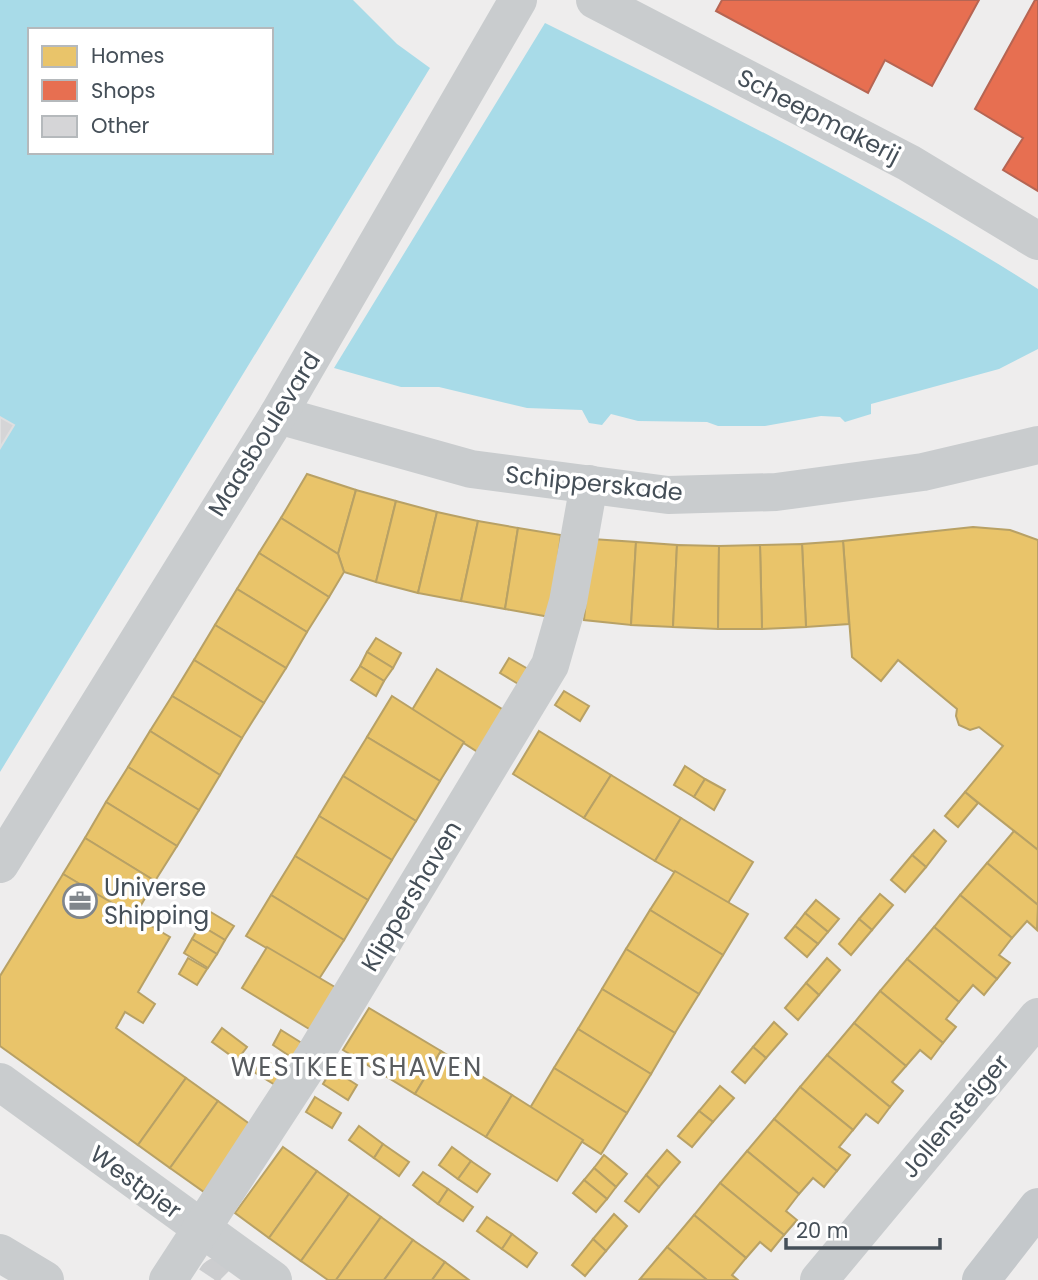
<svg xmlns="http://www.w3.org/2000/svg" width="1038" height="1280" viewBox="0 0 1038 1280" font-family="Poppins,sans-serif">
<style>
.water{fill:#a8dbe8;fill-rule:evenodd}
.homes{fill:#e9c46a;stroke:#b8a165;stroke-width:2}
.shops{fill:#e76f51;stroke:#b66553;stroke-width:2}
.building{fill:#d5d5d7;stroke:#dfdfe0;stroke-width:2}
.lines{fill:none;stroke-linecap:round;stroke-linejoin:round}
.minor-tunnel{stroke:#cccdcf;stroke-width:38;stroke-dasharray:38 19;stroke-linecap:butt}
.minor{stroke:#c9ccce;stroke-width:38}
.major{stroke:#c4c8cb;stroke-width:38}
.labels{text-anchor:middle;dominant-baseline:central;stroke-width:7;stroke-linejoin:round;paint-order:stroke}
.street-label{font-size:24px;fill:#454f58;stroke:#fff}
.poi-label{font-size:24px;fill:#454f58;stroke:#fff;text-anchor:start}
.neighbourhood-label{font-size:26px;letter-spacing:2px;fill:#595c60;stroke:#fff}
</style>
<rect width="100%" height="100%" fill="#eeeded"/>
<g class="water">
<path d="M0 0H353L397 44 430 68 0 772ZM30 30H271V152H30Z"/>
<path d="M545 23C713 106 880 188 1038 289V349L999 369 871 404V414L845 422 840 417 821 416 765 426H718L707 422 638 421 611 414 602 425 589 423 582 410 527 408 439 387H401L334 368Z"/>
</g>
<g class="homes">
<path d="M307 474 356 490 338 554 281 518Z"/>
<path d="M356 490 396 501 376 582 344 572 338 554Z"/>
<path d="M396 501 437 512 418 593 376 582Z"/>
<path d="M437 512 478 521 461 601 418 593Z"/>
<path d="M281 518 338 554 344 572 329 597 259 553Z"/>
<path d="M478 521 518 528 505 609 461 601Z"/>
<path d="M973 527 1010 530 1038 540V850L965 792 1003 746 979 727 970 730 959 725 956 716 957 709 898 660 881 681 852 657 843 541Z"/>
<path d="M518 528 561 535 550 617 505 609Z"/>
<path d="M592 539 636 542 631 625 584 620Z"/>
<path d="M843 541 849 624 806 627 802 544Z"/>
<path d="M636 542 677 545 673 627 631 625Z"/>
<path d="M802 544 806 627 762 629 760 545Z"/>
<path d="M677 545 719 546 718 629 673 627Z"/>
<path d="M760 545 762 629H718L719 546Z"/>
<path d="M259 553 329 597 307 632 237 589Z"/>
<path d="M237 589 307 632 286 668 215 625Z"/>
<path d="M215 625 286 668 264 703 194 660Z"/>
<path d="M376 638 401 653 393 668 367 652Z"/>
<path d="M367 652 393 668 384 681 360 666Z"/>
<path d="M509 658 535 673 525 688 500 673Z"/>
<path d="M194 660 264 703 242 738 172 696Z"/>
<path d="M360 666 384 681 376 696 351 680Z"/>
<path d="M437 669 510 714 484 756 412 710Z"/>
<path d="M564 691 589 706 580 721 555 705Z"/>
<path d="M172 696 242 738 220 775 150 731Z"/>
<path d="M392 696 464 742 440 781 367 737Z"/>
<path d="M150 731 220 775 199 810 128 767Z"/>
<path d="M539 731 611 775 584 818 513 774Z"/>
<path d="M367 737 440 781 416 821 343 776Z"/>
<path d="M685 766 705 779 694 797 674 785Z"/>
<path d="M128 767 199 810 177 846 106 802Z"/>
<path d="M611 775 681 818 655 861 584 818Z"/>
<path d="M343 776 416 821 392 860 319 816Z"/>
<path d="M705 779 725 790 714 810 694 797Z"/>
<path d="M965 792 978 803 958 827 945 816Z"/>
<path d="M106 802 177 846 155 881 85 838Z"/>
<path d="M319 816 392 860 368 900 295 856Z"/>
<path d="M681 818 753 862 728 903 655 861Z"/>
<path d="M934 830 946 841 926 867 912 855Z"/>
<path d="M1014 831 1038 850V905L987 863Z"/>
<path d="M85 838 155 881 134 917 63 874Z"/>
<path d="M912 855 926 867 905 892 891 880Z"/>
<path d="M295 856 368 900 344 940 271 895Z"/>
<path d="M987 863 1038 905 1037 930 1027 921 1012 938 960 895Z"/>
<path d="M675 871 748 914 723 955 650 910Z"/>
<path d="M63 874 170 937 138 992 155 1004 143 1023 125 1012 116 1028 186 1078 138 1145 0 1046V976Z"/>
<path d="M880 894 893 905 872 930 859 919Z"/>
<path d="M271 895 344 940 319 979 246 936Z"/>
<path d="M960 895 1012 938 999 955 1010 963 997 979 934 927Z"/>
<path d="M816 900 839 919 828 932 805 913Z"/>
<path d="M650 910 723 955 699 994 626 949Z"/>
<path d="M209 911 234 926 225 940 200 925Z"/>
<path d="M805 913 828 932 818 944 795 926Z"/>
<path d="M859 919 872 930 851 955 839 944Z"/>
<path d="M200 925 225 940 217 954 192 939Z"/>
<path d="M795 926 818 944 807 957 785 938Z"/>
<path d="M934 927 997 979 984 995 973 985 959 1002 907 959Z"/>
<path d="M192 939 217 954 208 968 184 953Z"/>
<path d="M267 947 340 990 314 1032 242 988Z"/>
<path d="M626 949 699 994 675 1033 602 989Z"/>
<path d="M188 958 207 969 197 985 179 974Z"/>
<path d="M827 958 840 970 819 995 806 983Z"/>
<path d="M907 959 959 1002 946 1019 956 1027 943 1043 880 991Z"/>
<path d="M806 983 819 995 798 1020 785 1008Z"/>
<path d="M602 989 675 1033 651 1074 578 1029Z"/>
<path d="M880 991 943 1043 931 1059 920 1050 906 1066 854 1023Z"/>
<path d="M369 1008 441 1051 415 1094 343 1050Z"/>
<path d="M774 1022 787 1034 766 1058 753 1047Z"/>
<path d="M854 1023 906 1066 892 1082 903 1091 890 1107 827 1055Z"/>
<path d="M222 1028 247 1047 237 1060 212 1042Z"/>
<path d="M578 1029 651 1074 627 1113 554 1068Z"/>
<path d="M281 1030 305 1045 297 1061 273 1045Z"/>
<path d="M753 1047 766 1058 745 1083 732 1072Z"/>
<path d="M441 1051 512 1095 486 1137 415 1094Z"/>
<path d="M827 1055 890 1107 878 1123 866 1114 853 1130 800 1087Z"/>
<path d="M263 1058 289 1074 280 1088 254 1072Z"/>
<path d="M554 1068 627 1113 601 1154 530 1108Z"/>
<path d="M332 1069 357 1085 348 1100 323 1084Z"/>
<path d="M186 1078 218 1101 170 1168 138 1145Z"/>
<path d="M720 1086 734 1098 713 1122 699 1111Z"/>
<path d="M800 1087 853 1130 839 1147 850 1155 837 1171 774 1119Z"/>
<path d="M512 1095 583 1140 557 1181 486 1137Z"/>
<path d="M315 1097 341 1113 332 1128 306 1112Z"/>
<path d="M218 1101 251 1125 204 1192 170 1168Z"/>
<path d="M699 1111 713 1122 692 1147 678 1136Z"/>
<path d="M774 1119 837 1171 824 1187 813 1178 799 1194 747 1151Z"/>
<path d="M359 1126 383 1144 374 1158 349 1140Z"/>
<path d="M383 1144 409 1162 399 1176 374 1158Z"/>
<path d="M283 1147 317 1171 269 1238 235 1213Z"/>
<path d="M452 1147 471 1161 458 1179 439 1165Z"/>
<path d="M667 1150 680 1162 659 1187 646 1175Z"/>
<path d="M747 1151 799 1194 786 1211 797 1220 784 1235 720 1183Z"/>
<path d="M604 1155 627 1174 616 1187 594 1168Z"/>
<path d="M471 1161 490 1174 477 1192 458 1179Z"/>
<path d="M594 1168 616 1187 607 1199 584 1180Z"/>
<path d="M317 1171 349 1194 301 1261 269 1238Z"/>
<path d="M423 1172 448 1189 438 1204 413 1185Z"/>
<path d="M646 1175 659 1187 639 1212 625 1201Z"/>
<path d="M584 1180 607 1199 596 1212 573 1193Z"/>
<path d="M720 1183 784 1235 771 1251 760 1242 746 1258 694 1215Z"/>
<path d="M448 1189 473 1207 463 1221 438 1204Z"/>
<path d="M349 1194 381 1217 336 1280H328L301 1261Z"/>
<path d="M614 1214 627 1226 606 1251 593 1239Z"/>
<path d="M694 1215 746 1258 732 1275 738 1280H707L667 1247Z"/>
<path d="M381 1217 413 1240 384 1280H336Z"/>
<path d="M487 1217 512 1234 502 1249 477 1231Z"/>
<path d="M512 1234 537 1253 527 1267 502 1249Z"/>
<path d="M593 1239 606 1251 585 1276 572 1265Z"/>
<path d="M413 1240 445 1262 432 1280H384Z"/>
<path d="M667 1247 707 1280 640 1279Z"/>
<path d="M445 1262 469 1280H432Z"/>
</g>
<g class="shops">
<path d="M722 0H979L932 86 885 60 868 93 716 11Z"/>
<path d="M1035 0H1038V191L1003 170 1023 138 975 109Z"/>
</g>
<path class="building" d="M0 417 14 425 0 448Z"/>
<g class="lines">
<path class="minor-tunnel" d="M215 1280 217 1277 220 1280"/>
<g class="minor">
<path d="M595 0 909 163 1038 241"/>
<path d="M278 415 471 469 668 495 776 492 923 472 1038 445"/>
<path d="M0 864 278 415 518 0"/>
<path d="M0 1082 273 1280"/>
<path d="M0 1253 45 1280"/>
<path d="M168 1280 314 1056 550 665 568 602 589 484"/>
<path d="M819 1280 1038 1017"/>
</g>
<path class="major" d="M981 1280 1038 1207"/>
</g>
<defs>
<g id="office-ring" transform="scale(1.75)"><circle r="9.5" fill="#fff" stroke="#80868c" stroke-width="1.5"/><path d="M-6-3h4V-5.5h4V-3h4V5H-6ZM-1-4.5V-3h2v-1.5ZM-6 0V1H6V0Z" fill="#80868c"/></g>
</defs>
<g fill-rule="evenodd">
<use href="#office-ring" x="80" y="901"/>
</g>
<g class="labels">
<g class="street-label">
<text transform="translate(819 116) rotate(27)">Scheepmakerij</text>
<text transform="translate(264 434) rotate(-58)">Maasboulevard</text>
<text transform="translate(594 483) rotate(6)">Schipperskade</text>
<text transform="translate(411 896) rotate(-59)">Klippershaven</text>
<text transform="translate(955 1116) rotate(-50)">Jollensteiger</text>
<text transform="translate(136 1182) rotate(36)">Westpier</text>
</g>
<g class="poi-label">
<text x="104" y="887">Universe<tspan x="104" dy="28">Shipping</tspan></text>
</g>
<g class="neighbourhood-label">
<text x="357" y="1067">WESTKEETSHAVEN</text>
</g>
</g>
<rect x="28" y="28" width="245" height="126" fill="#ffffff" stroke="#b5b9bc" stroke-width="2"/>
<rect x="42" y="46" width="35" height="21" fill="#e9c46a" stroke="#b5b9bc" stroke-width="2"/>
<text x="91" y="63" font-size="21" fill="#454f58">Homes</text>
<rect x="42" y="80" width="35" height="21" fill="#e76f51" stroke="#b5b9bc" stroke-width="2"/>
<text x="91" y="98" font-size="21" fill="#454f58">Shops</text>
<rect x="42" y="116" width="35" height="21" fill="#d5d5d7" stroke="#b5b9bc" stroke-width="2"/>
<text x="91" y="133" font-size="21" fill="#454f58">Other</text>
<path d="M786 1238v10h154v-10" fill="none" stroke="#454f58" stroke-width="3.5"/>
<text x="796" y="1238" font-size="21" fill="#454f58" stroke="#ffffff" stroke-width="5" paint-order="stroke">20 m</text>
</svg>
